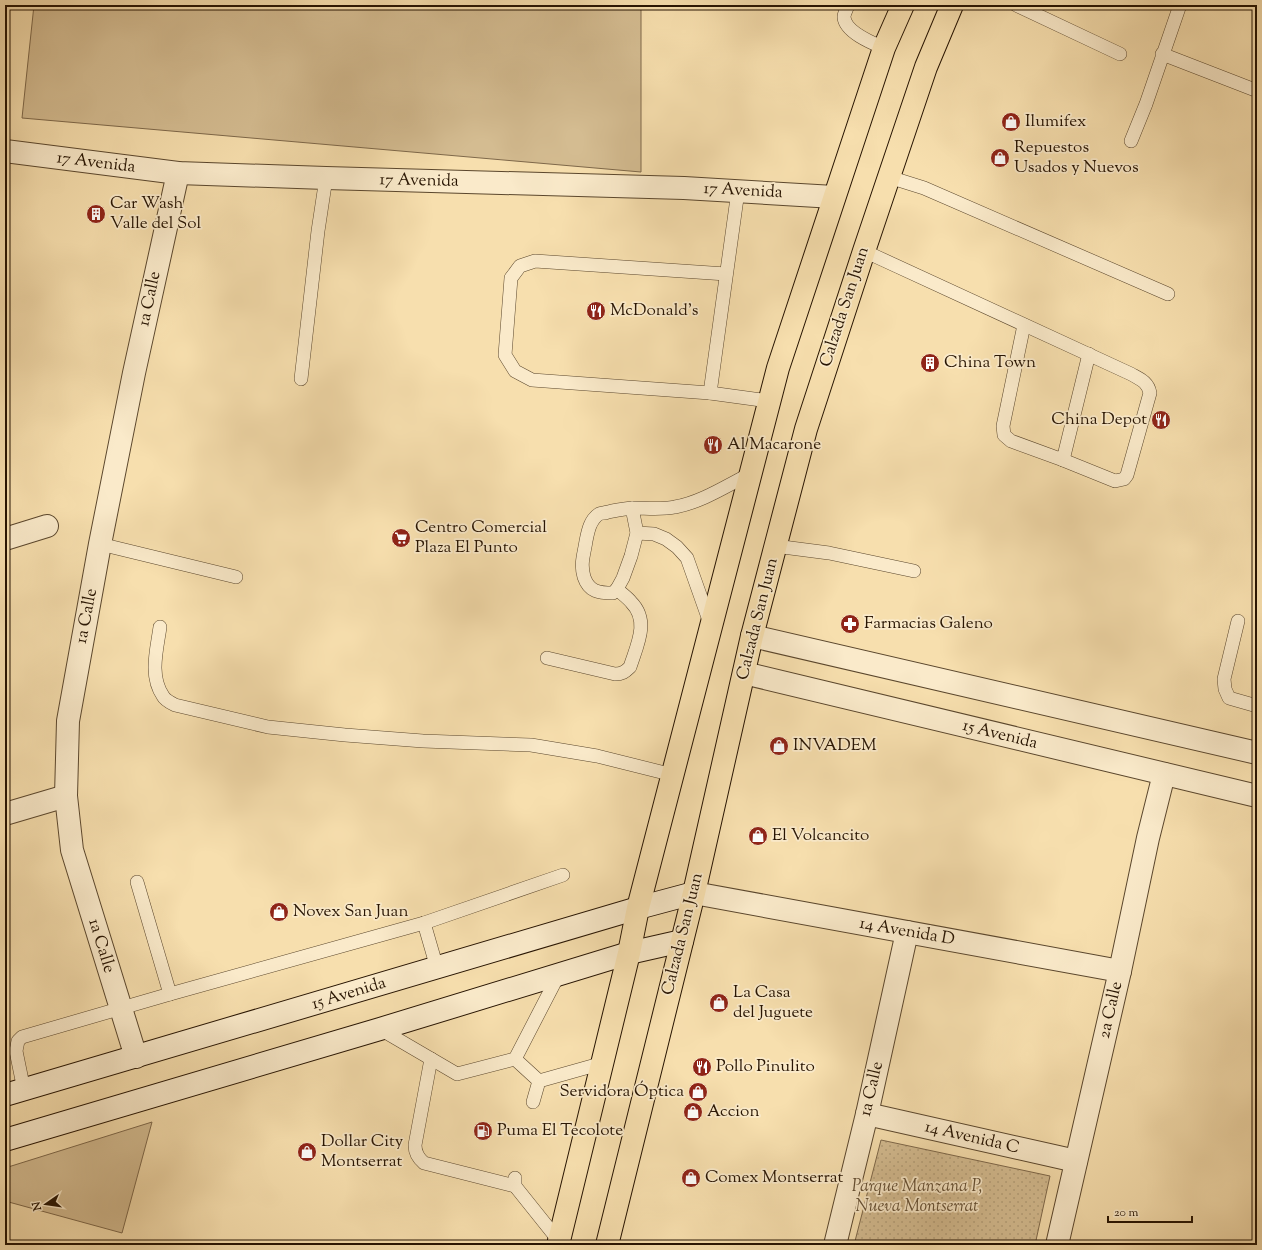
<svg xmlns="http://www.w3.org/2000/svg" width="1262" height="1250" viewBox="0 0 1262 1250" font-family="'Sorts Mill Goudy',serif">
<style>
.green{fill:#d4bc91;stroke:#7e684a}
.park{fill:url(#park-dots);stroke:#7e684a}
.lines{fill:none;stroke-linecap:round;stroke-linejoin:round}
.service-casing{stroke:#5b472d;stroke-width:14}
.minor-casing{stroke:#5b472d;stroke-width:24}
.tertiary-casing{stroke:#5b472d;stroke-width:24}
.secondary-casing{stroke:#271402;stroke-width:24}
.primary-casing{stroke:#271402;stroke-width:24}
.service{stroke:#faeaca;stroke-width:13}
.minor{stroke:#faeaca;stroke-width:22}
.tertiary{stroke:#faeaca;stroke-width:22}
.secondary{stroke:#faeaca;stroke-width:22}
.primary{stroke:#f7dfae;stroke-width:22}
.labels{text-anchor:middle;dominant-baseline:central;stroke-width:3.5;stroke-linejoin:round;paint-order:stroke}
.poi-label{font-size:17px;fill:#271402;stroke:#faeaca;text-anchor:start}
.street-label{font-size:17px;fill:#271402;stroke:#faeaca}
.park-label{font-size:17px;font-style:italic;fill:#644f34;stroke:#faeaca}
</style>
<defs>
<pattern id="park-dots" width="8" height="8" patternUnits="userSpaceOnUse"><rect width="8" height="8" fill="#d4bc91"/><path d="M2 2h.1M6 6h.1" fill="none" stroke="#b6a17b" stroke-width="1.8" stroke-linecap="round"/></pattern>
</defs>
<rect width="100%" height="100%" fill="#f7dfae"/>
<filter id="stains"><feTurbulence type="fractalNoise" baseFrequency=".005" numOctaves="4"/><feColorMatrix values="0 0 0 0 .2 0 0 0 0 .09 0 0 0 0 .02 0 0 0 .5 -.17"/></filter>
<radialGradient id="worn" r=".72"><stop offset=".6" stop-color="#630" stop-opacity="0"/><stop offset="1" stop-color="#630" stop-opacity=".3"/></radialGradient>
<g class="green">
<path d="M34 5H641V172L22 118Z"/>
<path d="M152 1122 122 1233 5 1201V1168Z"/>
</g>
<path class="park" d="M881 1140 1050 1176 1035 1245H854Z"/>
<g class="lines">
<g class="service-casing">
<g id="service">
<path d="M848 5C847 9 844 13 844 17 845 32 872 43 884 48"/>
<path d="M1016 5 1120 54"/>
<path d="M1162 54 1255 90"/>
<path d="M1131 141 1146 104 1180 5"/>
<path d="M889 177 924 188 1168 294"/>
<path d="M864 251 1131 374C1140 379 1148 382 1150 393L1127 475 1124 479 1115 481 1063 460"/>
<path d="M726 274 535 261 520 266 511 278 505 355 515 371 532 380 710 393 769 401"/>
<path d="M1024 325 1003 426 1004 435 1011 441 1063 460 1089 354"/>
<path d="M301 379 318 231 326 178"/>
<path d="M710 393 738 191"/>
<path d="M632 508 637 533 631 556 623 578 617 589 613 593C599 593 589 592 584 577 580 563 584 555 586 541 588 531 590 520 599 514 601 513 605 513 608 512 616 510 624 509 632 508 646 508 661 510 675 507 702 502 726 486 750 474"/>
<path d="M637 533 654 534 666 539 677 547 687 558 710 623"/>
<path d="M100 544 236 577"/>
<path d="M775 546 829 553 914 571"/>
<path d="M1238 621 1224 679 1225 689 1229 698 1257 706"/>
<path d="M160 627C157 649 149 676 163 696 165 700 171 703 175 705L268 727 345 735 423 741 531 745 597 756 673 775"/>
<path d="M547 658 615 674C622 674 625 672 630 667 637 645 650 621 631 602 627 597 622 594 617 589"/>
<path d="M137 882 170 994"/>
<path d="M424 923 437 968"/>
<path d="M380 1029 457 1074 515 1059 559 974"/>
<path d="M431 1059 415 1145C415 1153 418 1158 424 1163L515 1186"/>
<path d="M515 1059 539 1081"/>
<path d="M24 1090 16 1051 18 1041 22 1037 170 994 424 923 563 875"/>
<path d="M533 1102 539 1081 603 1063"/>
<path d="M515 1178V1186L559 1241"/>
</g>
</g>
<g class="minor-casing">
<g id="minor">
<path d="M5 539 47 526"/>
<path d="M752 636 1257 753"/>
<path d="M744 673 1257 796"/>
<path d="M5 814 66 796"/>
<path d="M694 893 1120 971"/>
<path d="M136 1057 72 850 66 796 68 721 100 544 134 373 178 173"/>
<path d="M867 1114 1076 1161"/>
<path d="M835 1245 867 1114 907 932"/>
<path d="M1057 1245 1120 971 1148 838 1164 774"/>
</g>
</g>
<g class="tertiary-casing">
<path id="tertiary" d="M5 151 178 173 326 178 684 188 834 197"/>
</g>
<g class="secondary-casing">
<g id="secondary">
<path d="M5 1095 638 908 694 893"/>
<path d="M5 1140 380 1029 629 953 682 941"/>
</g>
</g>
<g class="primary-casing">
<g id="primary">
<path d="M558 1245 629 953 638 908 778 368 884 48 903 5"/>
<path d="M607 1245 694 893 752 636 806 429 864 251 926 67 952 5"/>
</g>
</g>
<use href="#service" class="service"/>
<use href="#minor" class="minor"/>
<use href="#tertiary" class="tertiary"/>
<use href="#secondary" class="secondary"/>
<use href="#primary" class="primary"/>
</g>
<defs>
<g id="shop-disc" transform="scale(1)"><circle r="9.5" fill="#8f2418" stroke="#faeaca"/><path d="M-5-2.5h2.3a2.7 3.5 0 0 1 5.4 0H5L5.5 6h-11ZM-1.5-2.5h3a1.5 2.3 0 0 0-3 0Z" fill="#fff"/></g>
<g id="building-disc" transform="scale(1)"><circle r="9.5" fill="#8f2418" stroke="#faeaca"/><path d="M-4-6H4V6H1V3H-1V6H-4ZM-2.5-4.3h1.7v1.8h-1.7ZM.8-4.3h1.7v1.8H.8ZM-2.5-1h1.7V.8h-1.7ZM.8-1h1.7V.8H.8Z" fill="#fff"/></g>
<g id="restaurant-disc" transform="scale(1)"><circle r="9.5" fill="#8f2418" stroke="#faeaca"/><path d="M-5-6h1v4h1v-4h1v4h1v-4h1v5L-1.5 .5V6h-2V.5L-5-1ZM5-6V6H3V1.5H1.5Q1.5-4 5-6Z" fill="#fff"/></g>
<g id="supermarket-disc" transform="scale(1)"><circle r="9.5" fill="#8f2418" stroke="#faeaca"/><path d="M-6-5.5h2.5l.6 2H6L4.5 2H-2.5L-4.4-4H-6ZM-1.5 3.2a1.3 1.3 0 1 0 .1 0ZM3 3.2a1.3 1.3 0 1 0 .1 0Z" fill="#fff"/></g>
<g id="pharmacy-disc" transform="scale(1)"><circle r="9.5" fill="#8f2418" stroke="#faeaca"/><path d="M-2-6h4v4h4v4h-4v4h-4v-4h-4v-4h4Z" fill="#fff"/></g>
<g id="fuel-disc" transform="scale(1)"><circle r="9.5" fill="#8f2418" stroke="#faeaca"/><path d="M-5.5-6h7V0h2V4h1.3V-2.5L3-4.5l.8-.8L6-3V5H2.5V1h-1V6h-7ZM-4.2-4.7v3.2H.2V-4.7Z" fill="#fff"/></g>
</defs>
<g fill-rule="evenodd">
<use href="#shop-disc" x="1011" y="122"/>
<use href="#shop-disc" x="1000" y="158"/>
<use href="#building-disc" x="96" y="214"/>
<use href="#restaurant-disc" x="596" y="311"/>
<use href="#building-disc" x="930" y="363"/>
<use href="#restaurant-disc" x="1161" y="420"/>
<use href="#restaurant-disc" x="713" y="445"/>
<use href="#supermarket-disc" x="401" y="538"/>
<use href="#pharmacy-disc" x="850" y="624"/>
<use href="#shop-disc" x="779" y="746"/>
<use href="#shop-disc" x="758" y="836"/>
<use href="#shop-disc" x="279" y="912"/>
<use href="#shop-disc" x="719" y="1003"/>
<use href="#restaurant-disc" x="702" y="1067"/>
<use href="#shop-disc" x="698" y="1092"/>
<use href="#shop-disc" x="693" y="1112"/>
<use href="#fuel-disc" x="483" y="1131"/>
<use href="#shop-disc" x="307" y="1152"/>
<use href="#shop-disc" x="691" y="1178"/>
</g>
<g class="labels">
<g class="poi-label">
<text x="1025" y="122">Ilumifex</text>
<text x="1014" y="148">Repuestos<tspan x="1014" dy="20">Usados y Nuevos</tspan></text>
<text x="110" y="204">Car Wash<tspan x="110" dy="20">Valle del Sol</tspan></text>
<text x="610" y="311">McDonald's</text>
<text x="944" y="363">China Town</text>
<text x="1147" y="420" text-anchor="end">China Depot</text>
<text x="727" y="445">Al Macarone</text>
<text x="415" y="528">Centro Comercial<tspan x="415" dy="20">Plaza El Punto</tspan></text>
<text x="864" y="624">Farmacias Galeno</text>
<text x="793" y="746">INVADEM</text>
<text x="772" y="836">El Volcancito</text>
<text x="293" y="912">Novex San Juan</text>
<text x="733" y="993">La Casa<tspan x="733" dy="20">del Juguete</tspan></text>
<text x="716" y="1067">Pollo Pinulito</text>
<text x="684" y="1092" text-anchor="end">Servidora Óptica</text>
<text x="707" y="1112">Accion</text>
<text x="497" y="1131">Puma El Tecolote</text>
<text x="321" y="1142">Dollar City<tspan x="321" dy="20">Montserrat</tspan></text>
<text x="705" y="1178">Comex Montserrat</text>
</g>
<g class="street-label">
<text transform="translate(96 163) rotate(7)">17 Avenida</text>
<text transform="translate(419 181) rotate(1)">17 Avenida</text>
<text transform="translate(743 191) rotate(3)">17 Avenida</text>
<text transform="translate(150 299) rotate(-78)">1a Calle</text>
<text transform="translate(845 307) rotate(-72)">Calzada San Juan</text>
<text transform="translate(87 616) rotate(-79)">1a Calle</text>
<text transform="translate(758 619) rotate(-76)">Calzada San Juan</text>
<text transform="translate(1000 735) rotate(14)">15 Avenida</text>
<text transform="translate(907 932) rotate(10)">14 Avenida D</text>
<text transform="translate(683 934) rotate(-76)">Calzada San Juan</text>
<text transform="translate(101 946) rotate(73)">1a Calle</text>
<text transform="translate(349 994) rotate(-17)">15 Avenida</text>
<text transform="translate(1111 1010) rotate(-77)">2a Calle</text>
<text transform="translate(872 1089) rotate(-77)">1a Calle</text>
<text transform="translate(972 1138) rotate(13)">14 Avenida C</text>
</g>
<g class="park-label">
<text x="917" y="1187">Parque Manzana P,<tspan x="917" dy="20">Nueva Montserrat</tspan></text>
</g>
</g>
<rect width="1262" height="1250" fill="none" stroke="#f7dfae" stroke-width="20"/>
<rect x="6" y="6" width="1250" height="1238" fill="none" stroke="#271402" stroke-width="2"/>
<rect x="10" y="10" width="1242" height="1230" fill="none" stroke="#271402"/>
<g transform="translate(46 1204) rotate(257)" stroke="#faeaca" stroke-width="3" paint-order="stroke">
<path d="M0-3L7 15L0 10L-7 15Z" fill="#271402"/>
<text y="-6" font-size="11" font-weight="bold" text-anchor="middle" fill="#271402">N</text>
</g>
<path d="M1108 1216v6h84v-6" fill="none" stroke="#271402" stroke-width="2"/>
<text x="1114" y="1216" font-size="12" fill="#271402" stroke="#faeaca" stroke-width="3" paint-order="stroke">20 m</text>
<rect width="100%" height="100%" filter="url(#stains)"/>
<rect width="100%" height="100%" fill="url(#worn)"/>
</svg>
